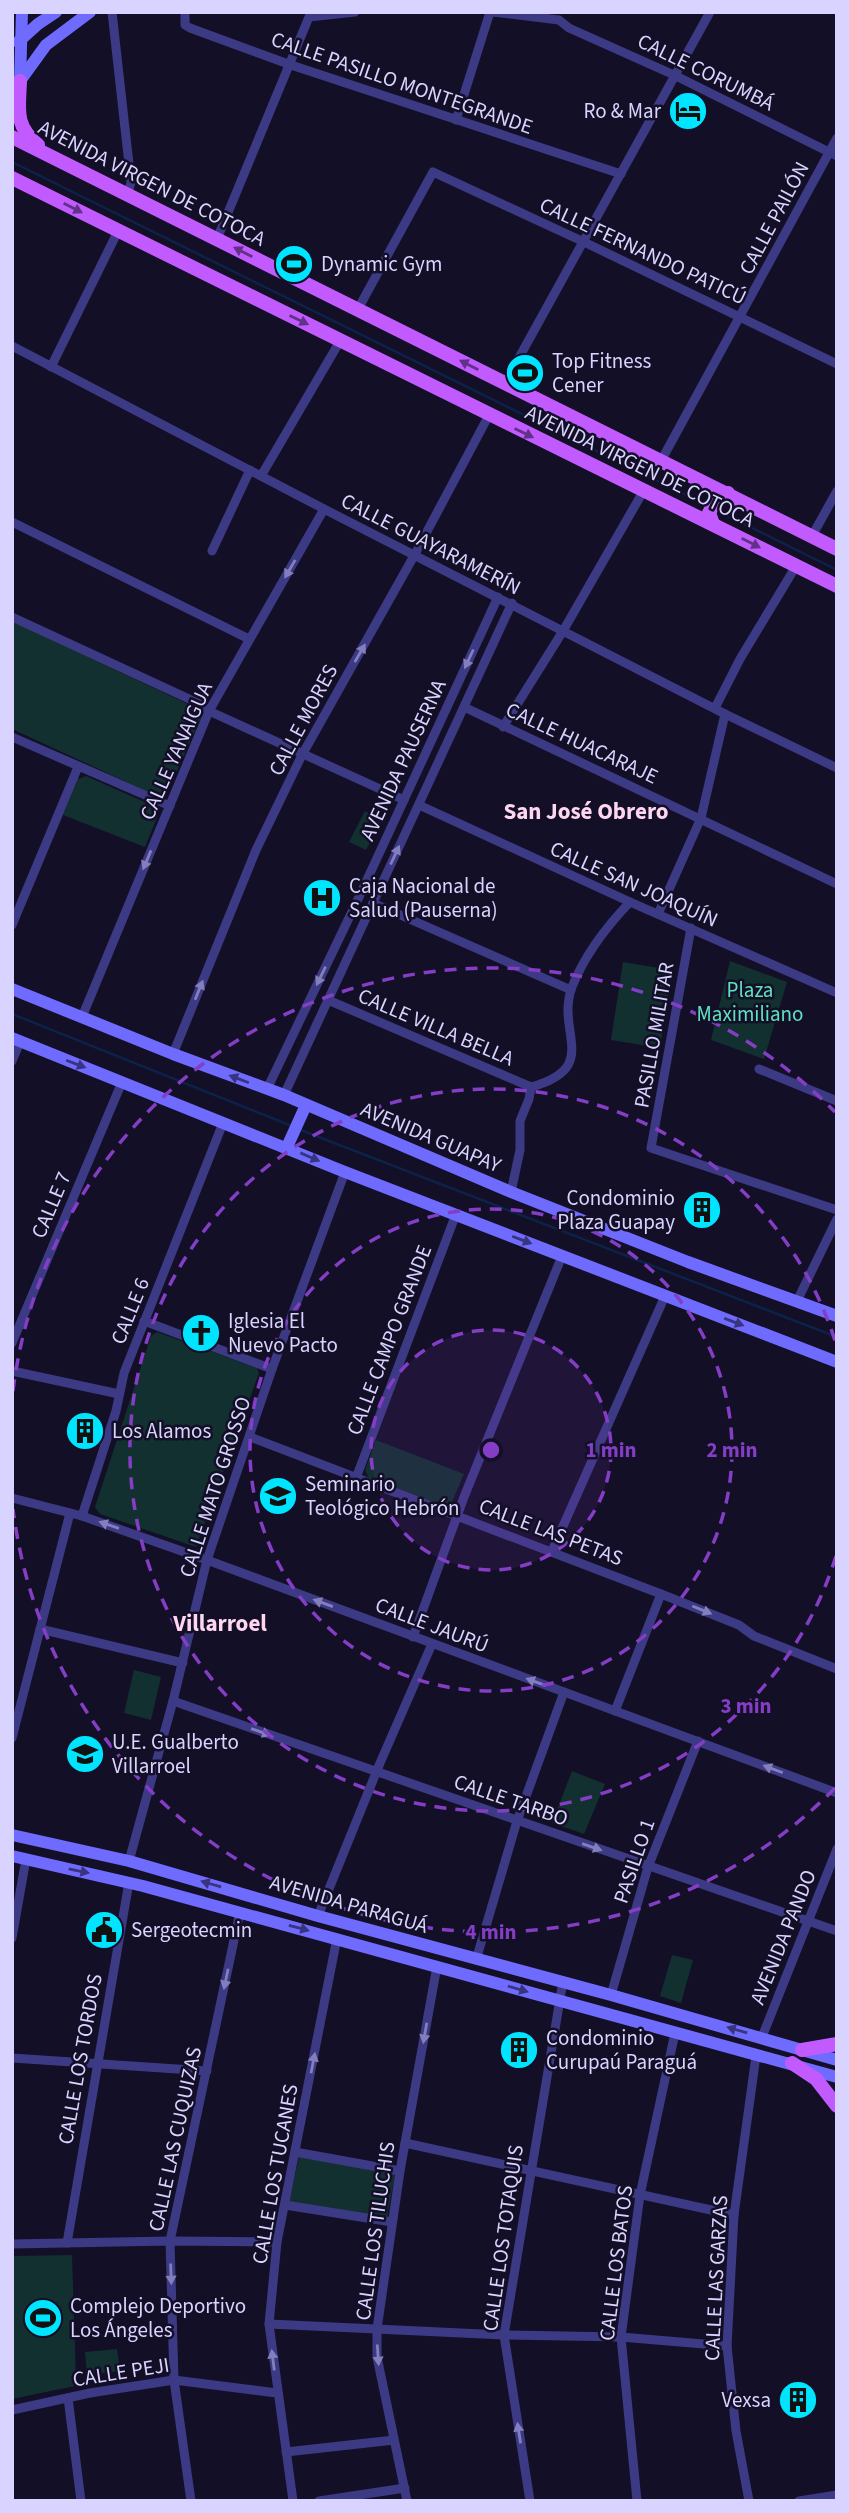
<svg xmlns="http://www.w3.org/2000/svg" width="849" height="2513" viewBox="0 0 849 2513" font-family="'Source Sans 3',sans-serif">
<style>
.green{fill:#12302f}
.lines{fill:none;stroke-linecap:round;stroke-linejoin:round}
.stream{stroke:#0c2248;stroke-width:2.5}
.street{stroke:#3d3a85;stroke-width:9}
.secondary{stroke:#6f6bff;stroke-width:12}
.primary{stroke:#c25bff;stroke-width:14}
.oneway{fill:#623188}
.oneway2{fill:#837fbc}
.oneway3{fill:#38347d}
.ring{fill:none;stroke:#843dc5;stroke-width:3.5;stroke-dasharray:12 9}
.labels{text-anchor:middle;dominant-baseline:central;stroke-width:5;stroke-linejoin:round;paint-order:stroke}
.street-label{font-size:21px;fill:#d9d4ff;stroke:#130f26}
.poi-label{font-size:21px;fill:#d9d4ff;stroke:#130f26;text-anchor:start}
.park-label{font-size:21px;fill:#5fe0c0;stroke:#130f26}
.neighbourhood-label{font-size:23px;font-weight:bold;fill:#ffd6f0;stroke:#130f26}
.centre{fill:#843dc5;stroke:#130f26;stroke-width:3.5}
.ring-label{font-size:21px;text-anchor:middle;font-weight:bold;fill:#843dc5;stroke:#130f26;stroke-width:5;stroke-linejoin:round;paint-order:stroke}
</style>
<rect width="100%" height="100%" fill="#130f26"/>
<g class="green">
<path d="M12 621 196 708 201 718 166 795 157 796 12 729Z"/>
<path d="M86 776 156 807 158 815 145 847 63 815 78 779Z"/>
<path d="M365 811 382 820 366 850 349 842Z"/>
<path d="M730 961 787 982 764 1059 711 1040Z"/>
<path d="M623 962 671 970 660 1048 611 1040Z"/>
<path d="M157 1332 257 1368 259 1373 196 1547 100 1514 95 1507 151 1336Z"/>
<path d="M376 1440 464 1474 451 1504 443 1506 369 1479 365 1470Z"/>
<path d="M134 1670 161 1677 151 1720 124 1713Z"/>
<path d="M572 1771 605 1784 584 1834 552 1823Z"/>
<path d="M672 1955 693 1960 681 2003 660 1996Z"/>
<path d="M299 2157 395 2174 387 2218 289 2202Z"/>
<path d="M72 2255 76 2380 80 2385 12 2399V2256Z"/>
<path d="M117 2349 120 2371 87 2375 85 2352Z"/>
</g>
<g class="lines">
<g class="stream">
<path d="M12 162 708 506"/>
<path d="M718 511 837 570"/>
<path d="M12 1014 292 1126"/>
<path d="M298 1129 837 1337"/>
</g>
<g class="street">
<path d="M112 12 131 182 128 194"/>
<path d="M185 12V25L190 28 291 65 621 174"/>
<path d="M493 12 559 20 569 28 674 75 837 156"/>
<path d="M456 120 490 12"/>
<path d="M217 239 309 17 355 12"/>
<path d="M358 309 433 172 584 242 837 364"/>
<path d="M12 346 324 509 725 714 837 768"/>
<path d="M51 367 118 231"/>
<path d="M505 383 710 12"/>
<path d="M661 461 837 138"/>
<path d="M261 476 340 341"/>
<path d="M12 522 249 639"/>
<path d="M812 536 837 491"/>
<path d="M212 551 250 470"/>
<path d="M12 617 200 704 209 711 404 800"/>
<path d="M464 707 837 884"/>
<path d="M715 708 740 659 796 566"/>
<path d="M503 727 563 631 644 490"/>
<path d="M12 737 170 806"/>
<path d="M419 805 630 902 837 993"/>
<path d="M373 903 571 990"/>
<path d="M658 914 701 818 725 714"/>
<path d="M12 925 78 767"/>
<path d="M691 928 651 1148 837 1210"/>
<path d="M328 1000 531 1087"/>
<path d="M82 1017 209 711 324 509"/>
<path d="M173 1054 256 850 302 755 415 554 489 415"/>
<path d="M12 1061 20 1042"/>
<path d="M759 1069 837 1101"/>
<path d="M267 1089 359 897 498 597"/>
<path d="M284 1095 512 603"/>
<path d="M511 1192 520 1150V1121L529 1099 531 1087C602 1067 555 1032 572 987 585 954 606 927 630 902"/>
<path d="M797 1301 837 1219"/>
<path d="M144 1321 272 1369"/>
<path d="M12 1343 122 1082"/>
<path d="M12 1371 119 1394"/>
<path d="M250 1437 661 1594 739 1625 754 1636 837 1669"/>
<path d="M356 1478 456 1214"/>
<path d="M12 1498 82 1516 207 1560 837 1793"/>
<path d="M82 1516 116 1411 124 1373 223 1123"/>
<path d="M552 1551 665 1296"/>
<path d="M40 1629 183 1663"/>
<path d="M413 1637 464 1497 562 1256"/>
<path d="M173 1701 837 1931"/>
<path d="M615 1711 661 1594"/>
<path d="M12 1738 70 1513"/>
<path d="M129 1861 173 1701 207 1560 272 1369 345 1172"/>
<path d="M318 1916 380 1763 432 1644"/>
<path d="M12 1938 26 1859"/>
<path d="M476 1960 517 1821 564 1692"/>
<path d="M611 1995 648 1867 698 1741"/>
<path d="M762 2037 837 1849"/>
<path d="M12 2058 207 2071"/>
<path d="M405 2143 734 2215"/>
<path d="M295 2152 400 2171"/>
<path d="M285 2205 392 2222"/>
<path d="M67 2243 129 1882"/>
<path d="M12 2244 170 2241 277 2242"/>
<path d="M269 2324 504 2335 621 2337 727 2346"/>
<path d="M68 2398 81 2501"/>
<path d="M12 2410 90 2393 174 2380 277 2393"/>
<path d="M286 2452 394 2440"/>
<path d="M191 2501 174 2380 170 2241 240 1912"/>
<path d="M293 2501 269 2324 277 2242 337 1938"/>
<path d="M319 2501 405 2488"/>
<path d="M407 2501 377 2357V2329L400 2171 437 1966"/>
<path d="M530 2501 504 2335 563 1981"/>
<path d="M637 2501 621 2337 640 2195 675 2033"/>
<path d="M749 2501 736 2431 727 2346 734 2215 756 2056"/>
<path d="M799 2501 837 2495"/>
</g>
<g class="secondary">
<path d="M18 42 38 24 56 12"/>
<path d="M20 81 22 12"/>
<path d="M12 92 46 45 90 12"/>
<path d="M12 989 173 1054 284 1095 511 1192 688 1262 837 1316"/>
<path d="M12 1038 345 1172 837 1362"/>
<path d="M287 1147 306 1105"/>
<path d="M12 1835 129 1861 318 1916 611 1995 837 2060"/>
<path d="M12 1856 143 1886 837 2077"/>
</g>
<g class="primary">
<path d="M20 81C19 110 14 125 38 145"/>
<path d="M12 137 837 549"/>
<path d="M12 178 837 586"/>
<path d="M713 524 709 513 718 496 728 493"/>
<path d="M802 2050 837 2044"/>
<path d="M792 2063 816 2079 837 2106"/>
</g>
</g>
<defs><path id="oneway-solid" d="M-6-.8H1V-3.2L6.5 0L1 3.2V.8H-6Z" transform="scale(1.75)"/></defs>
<g class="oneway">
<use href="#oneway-solid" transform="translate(73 208) rotate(27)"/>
<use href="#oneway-solid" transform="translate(243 252) rotate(-153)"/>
<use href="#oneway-solid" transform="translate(299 320) rotate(26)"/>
<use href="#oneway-solid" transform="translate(469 365) rotate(-153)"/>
<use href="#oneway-solid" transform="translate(524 433) rotate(26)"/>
<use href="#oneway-solid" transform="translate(751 543) rotate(27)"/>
</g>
<g class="oneway2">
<use href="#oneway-solid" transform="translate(290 569) rotate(120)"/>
<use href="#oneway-solid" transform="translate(360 653) rotate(-60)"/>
<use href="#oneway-solid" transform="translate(469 659) rotate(115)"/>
<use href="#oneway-solid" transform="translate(395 855) rotate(-65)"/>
<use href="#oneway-solid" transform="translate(147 860) rotate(113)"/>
<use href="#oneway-solid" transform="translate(321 976) rotate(116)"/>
<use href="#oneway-solid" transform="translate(199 990) rotate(-68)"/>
<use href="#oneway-solid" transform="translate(109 1525) rotate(-161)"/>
<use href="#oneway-solid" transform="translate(323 1603) rotate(-160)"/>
<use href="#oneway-solid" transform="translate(702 1610) rotate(22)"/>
<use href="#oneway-solid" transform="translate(536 1682) rotate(-160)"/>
<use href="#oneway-solid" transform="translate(261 1732) rotate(19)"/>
<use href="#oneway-solid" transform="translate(773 1769) rotate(-159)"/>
<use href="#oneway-solid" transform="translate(592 1847) rotate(19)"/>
<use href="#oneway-solid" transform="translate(226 1979) rotate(102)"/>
<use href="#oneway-solid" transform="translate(425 2033) rotate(100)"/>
<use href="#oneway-solid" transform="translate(313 2063) rotate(-79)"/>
<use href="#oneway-solid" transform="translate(171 2274) rotate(88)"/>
<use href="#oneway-solid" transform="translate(378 2355) rotate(86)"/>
<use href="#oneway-solid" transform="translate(273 2360) rotate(-97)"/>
<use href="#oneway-solid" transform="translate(519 2433) rotate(-99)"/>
</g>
<g class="oneway3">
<use href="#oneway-solid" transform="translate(76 1064) rotate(21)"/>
<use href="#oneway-solid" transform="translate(239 1079) rotate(-159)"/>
<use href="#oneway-solid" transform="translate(310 1157) rotate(23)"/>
<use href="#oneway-solid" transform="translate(522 1240) rotate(21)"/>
<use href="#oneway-solid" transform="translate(734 1322) rotate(21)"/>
<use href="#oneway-solid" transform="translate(79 1871) rotate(12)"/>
<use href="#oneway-solid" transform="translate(211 1884) rotate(-164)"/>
<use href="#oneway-solid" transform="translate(299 1928) rotate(15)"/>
<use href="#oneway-solid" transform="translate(518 1989) rotate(16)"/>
<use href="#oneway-solid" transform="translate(737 2030) rotate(-164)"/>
</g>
<circle cx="491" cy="1450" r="120" fill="#843dc5" fill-opacity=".12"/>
<g class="ring">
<circle cx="491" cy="1450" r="120"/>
<circle cx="491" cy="1450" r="241"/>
<path d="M836 1556A361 361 0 1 1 836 1344"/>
<path d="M835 1788A482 482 0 0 1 13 1509M13 1391A482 482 0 0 1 835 1112"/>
</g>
<defs>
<g id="hotel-disc" transform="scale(2.0125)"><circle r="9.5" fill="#00e5ff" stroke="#130f26"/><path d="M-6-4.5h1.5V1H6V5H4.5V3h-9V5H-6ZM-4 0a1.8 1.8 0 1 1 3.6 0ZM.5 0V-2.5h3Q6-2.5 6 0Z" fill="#111"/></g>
<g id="stadium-disc" transform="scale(2.0125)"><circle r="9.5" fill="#00e5ff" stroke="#130f26"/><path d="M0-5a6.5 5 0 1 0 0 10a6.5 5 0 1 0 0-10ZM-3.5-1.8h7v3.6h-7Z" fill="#111"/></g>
<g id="hospital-disc" transform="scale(2.0125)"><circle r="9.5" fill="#00e5ff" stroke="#130f26"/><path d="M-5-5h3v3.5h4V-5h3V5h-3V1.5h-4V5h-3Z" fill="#111"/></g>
<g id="building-disc" transform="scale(2.0125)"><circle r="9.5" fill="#00e5ff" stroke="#130f26"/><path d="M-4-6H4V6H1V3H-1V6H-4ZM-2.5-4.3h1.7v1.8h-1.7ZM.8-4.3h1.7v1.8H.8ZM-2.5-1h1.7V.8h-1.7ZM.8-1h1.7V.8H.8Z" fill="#111"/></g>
<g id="church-disc" transform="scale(2.0125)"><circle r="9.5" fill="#00e5ff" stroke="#130f26"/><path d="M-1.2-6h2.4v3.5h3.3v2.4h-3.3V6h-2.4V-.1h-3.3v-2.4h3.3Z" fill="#111"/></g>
<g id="school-disc" transform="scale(2.0125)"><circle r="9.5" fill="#00e5ff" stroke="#130f26"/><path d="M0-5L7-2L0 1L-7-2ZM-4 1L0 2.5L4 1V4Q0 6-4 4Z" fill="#111"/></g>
<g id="civic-disc" transform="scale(2.0125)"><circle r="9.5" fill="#00e5ff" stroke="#130f26"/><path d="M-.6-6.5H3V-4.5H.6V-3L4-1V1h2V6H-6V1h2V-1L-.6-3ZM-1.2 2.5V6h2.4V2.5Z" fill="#111"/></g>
</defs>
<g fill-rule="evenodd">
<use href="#hotel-disc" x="688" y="111"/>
<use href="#stadium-disc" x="294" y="264"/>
<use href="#stadium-disc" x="525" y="373"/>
<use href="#hospital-disc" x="322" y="898"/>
<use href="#building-disc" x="702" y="1210"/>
<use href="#church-disc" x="201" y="1333"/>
<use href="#building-disc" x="85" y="1431"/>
<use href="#school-disc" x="278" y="1496"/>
<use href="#school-disc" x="85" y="1754"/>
<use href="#civic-disc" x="104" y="1930"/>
<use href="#building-disc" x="519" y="2050"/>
<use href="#stadium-disc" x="43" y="2318"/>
<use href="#building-disc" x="798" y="2400"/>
</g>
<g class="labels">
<g class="street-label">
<text transform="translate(706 72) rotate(26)">CALLE CORUMBÁ</text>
<text transform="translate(402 83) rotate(19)">CALLE PASILLO MONTEGRANDE</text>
<text transform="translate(152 183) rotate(27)">AVENIDA VIRGEN DE COTOCA</text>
<text transform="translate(774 218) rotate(-62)">CALLE PAILÓN</text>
<text transform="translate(643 251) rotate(25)">CALLE FERNANDO PATICÚ</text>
<text transform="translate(640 466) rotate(26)">AVENIDA VIRGEN DE COTOCA</text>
<text transform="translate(431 544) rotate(27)">CALLE GUAYARAMERÍN</text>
<text transform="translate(303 720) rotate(-62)">CALLE MORES</text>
<text transform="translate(582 743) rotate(25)">CALLE HUACARAJE</text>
<text transform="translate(176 751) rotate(-66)">CALLE YANAIGUA</text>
<text transform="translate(403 760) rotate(-65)">AVENIDA PAUSERNA</text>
<text transform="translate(634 884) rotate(24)">CALLE SAN JOAQUÍN</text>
<text transform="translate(436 1027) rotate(23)">CALLE VILLA BELLA</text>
<text transform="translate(654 1035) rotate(-80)">PASILLO MILITAR</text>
<text transform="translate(431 1137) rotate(23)">AVENIDA GUAPAY</text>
<text transform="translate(51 1205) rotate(-67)">CALLE 7</text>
<text transform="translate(130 1311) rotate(-68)">CALLE 6</text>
<text transform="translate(389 1340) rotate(-69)">CALLE CAMPO GRANDE</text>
<text transform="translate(215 1487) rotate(-72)">CALLE MATO GROSSO</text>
<text transform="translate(551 1532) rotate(21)">CALLE LAS PETAS</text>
<text transform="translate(432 1625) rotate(21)">CALLE JAURÚ</text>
<text transform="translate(511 1800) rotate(19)">CALLE TARBO</text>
<text transform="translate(634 1861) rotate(-71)">PASILLO 1</text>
<text transform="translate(349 1904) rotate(16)">AVENIDA PARAGUÁ</text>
<text transform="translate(783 1937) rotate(-68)">AVENIDA PANDO</text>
<text transform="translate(80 2059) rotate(-80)">CALLE LOS TORDOS</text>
<text transform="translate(175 2139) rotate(-78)">CALLE LAS CUQUIZAS</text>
<text transform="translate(275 2174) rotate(-80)">CALLE LOS TUCANES</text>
<text transform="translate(375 2231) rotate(-82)">CALLE LOS TILUCHIS</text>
<text transform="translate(503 2238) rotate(-82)">CALLE LOS TOTAQUIS</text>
<text transform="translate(616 2263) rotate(-83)">CALLE LOS BATOS</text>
<text transform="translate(716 2278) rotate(-87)">CALLE LAS GARZAS</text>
<text transform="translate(121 2372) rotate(-9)">CALLE PEJI</text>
</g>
<g class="poi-label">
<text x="661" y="111" text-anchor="end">Ro &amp; Mar</text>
<text x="321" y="264">Dynamic Gym</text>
<text x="552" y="361">Top Fitness<tspan x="552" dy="24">Cener</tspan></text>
<text x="349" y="886">Caja Nacional de<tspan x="349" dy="24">Salud (Pauserna)</tspan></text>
<text x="675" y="1198" text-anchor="end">Condominio<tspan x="675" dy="24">Plaza Guapay</tspan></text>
<text x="228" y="1321">Iglesia El<tspan x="228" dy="24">Nuevo Pacto</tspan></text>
<text x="112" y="1431">Los Alamos</text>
<text x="305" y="1484">Seminario<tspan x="305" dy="24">Teológico Hebrón</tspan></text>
<text x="112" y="1742">U.E. Gualberto<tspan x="112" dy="24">Villarroel</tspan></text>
<text x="131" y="1930">Sergeotecmin</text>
<text x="546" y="2038">Condominio<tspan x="546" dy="24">Curupaú Paraguá</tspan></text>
<text x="70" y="2306">Complejo Deportivo<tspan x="70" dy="24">Los Ángeles</tspan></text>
<text x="771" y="2400" text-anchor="end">Vexsa</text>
</g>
<g class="park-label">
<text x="750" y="990">Plaza<tspan x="750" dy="24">Maximiliano</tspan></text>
</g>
<g class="neighbourhood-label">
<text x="586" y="811">San José Obrero</text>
<text x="220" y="1623">Villarroel</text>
</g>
</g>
<circle cx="491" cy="1450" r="10" class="centre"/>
<g class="ring-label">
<text x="611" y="1457">1 min</text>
<text x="732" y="1457">2 min</text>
<text x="746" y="1713">3 min</text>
<text x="491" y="1939">4 min</text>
</g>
<rect width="849" height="2513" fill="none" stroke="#d9d4ff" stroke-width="28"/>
</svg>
